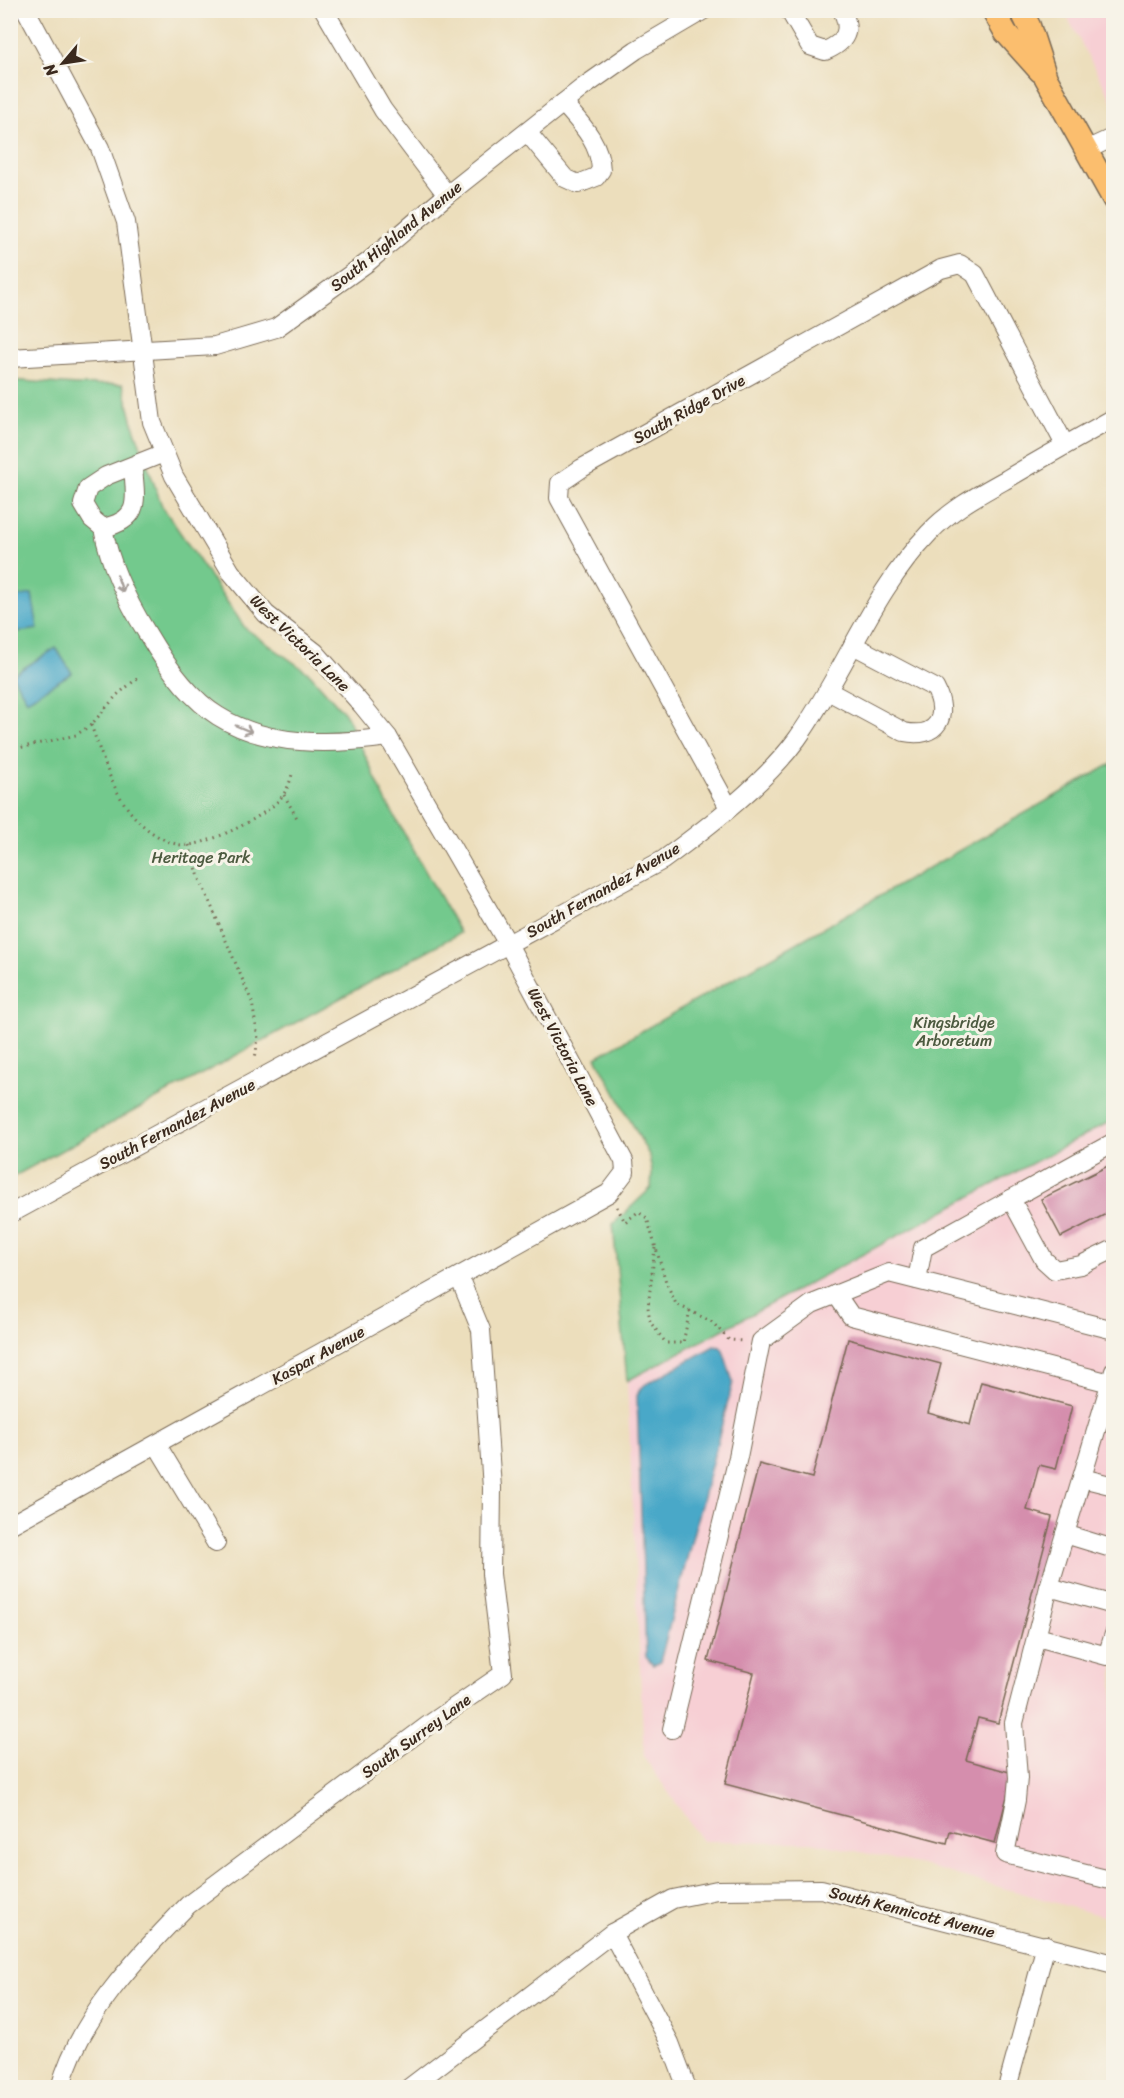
<svg xmlns="http://www.w3.org/2000/svg" width="1124" height="2098" viewBox="0 0 1124 2098" font-family="Sriracha,sans-serif">
<style>
.built{fill:#f7cfd4}
.green{fill:#73c98d;stroke:#577a56;stroke-width:1.5}
.water{fill:#49a8c8;stroke:#426973;stroke-width:1.5}
.building{fill:#d58ead}
.lines{fill:none;stroke-linecap:round;stroke-linejoin:round}
.minor-casing{stroke:#796955;stroke-width:20}
.major-casing{stroke:#796955;stroke-width:25}
.path{stroke:#796955;stroke-width:3;stroke-dasharray:1.5 4.5;stroke-linecap:butt}
.minor{stroke:#fff;stroke-width:18}
.major{stroke:#fbbe6e;stroke-width:22}
.oneway{stroke:#a79f9a}
.labels{text-anchor:middle;dominant-baseline:central;stroke-width:6;stroke-linejoin:round;paint-order:stroke}
.street-label{font-size:16px;fill:#3b2a1e;stroke:#f7f3e8}
.park-label{font-size:16px;fill:#4c5a3f;stroke:#f7f3e8}
</style>
<rect width="100%" height="100%" fill="#f7f3e8"/>
<filter id="ink" filterUnits="userSpaceOnUse"><feTurbulence type="fractalNoise" baseFrequency=".0167" numOctaves="2"/><feDisplacementMap in="SourceGraphic" scale="12" xChannelSelector="R" yChannelSelector="G"/><feConvolveMatrix kernelMatrix="1 2 1 2 8 2 1 2 1" color-interpolation-filters="sRGB"/></filter>
<filter id="wash" filterUnits="userSpaceOnUse"><feTurbulence type="fractalNoise" baseFrequency=".008" numOctaves="4" result="noise"/><feDisplacementMap in="SourceGraphic" scale="24" xChannelSelector="R" yChannelSelector="G"/><feGaussianBlur stdDeviation="1.35" result="paint"/><feColorMatrix in="noise" values="0 0 0 0 0 0 0 0 0 0 0 0 0 0 0 0 0 1.4 0 .05"/><feComposite in="paint" operator="in"/></filter>
<g filter="url(#wash)">
<rect width="100%" height="100%" fill="#ecdebc"/>
<g class="built">
<path d="M1064 11H1113V103Z"/>
<path d="M1113 1120V1919L918 1864 812 1842 702 1841 644 1757 627 1381Z"/>
</g>
<g class="green">
<path d="M10 380 76 385 123 384 134 427 162 506 245 628 310 674 347 716 386 801 460 933 11 1178Z"/>
<path d="M1113 763V1120L627 1381 613 1224 651 1188 652 1172 649 1155 596 1057Z"/>
</g>
<g class="water">
<path d="M32 594 38 629 11 633V598Z"/>
<path d="M56 648 72 673 27 700 12 675Z"/>
<path d="M714 1346 721 1347 723 1350 733 1382 660 1662 653 1665 646 1657 637 1396 640 1389 646 1384Z"/>
</g>
<g id="blocks">
<g class="building">
<path d="M1114 1163V1210L1061 1237 1041 1199Z"/>
<path d="M848 1339 941 1364 928 1413 970 1425 981 1382 1072 1406 1056 1469 1039 1465 1027 1510 1052 1517 998 1723 978 1718 966 1760 1013 1773 995 1843 950 1831 947 1843 725 1784 754 1673 708 1661 759 1464 812 1478Z"/>
</g>
</g>
</g>
<g filter="url(#ink)">
<use href="#blocks" fill-opacity="0" stroke="#796955" stroke-width="1.5"/>
<g class="lines">
<g class="minor-casing">
<g id="minor">
<path d="M324 10 383 110 447 195"/>
<path d="M789 10 810 46 825 51C846 42 852 31 842 10"/>
<path d="M1113 10 1114 11"/>
<path d="M527 132 565 178 578 184 596 177 601 170C600 142 581 124 563 103"/>
<path d="M1086 150 1114 137"/>
<path d="M10 358 215 346 276 328 368 262 447 195 582 88 636 50 704 10"/>
<path d="M133 466C135 499 143 519 103 528L92 519 83 504 88 488 106 476 164 453"/>
<path d="M103 528C110 566 127 601 147 633 164 662 189 698 218 716 267 747 332 745 388 737"/>
<path d="M828 691 904 732C937 739 950 716 935 688L853 645"/>
<path d="M729 808 559 498 560 483 582 468 941 269 960 264 975 274 1065 445"/>
<path d="M1011 1199 1044 1260 1055 1270 1081 1265 1114 1249"/>
<path d="M10 1214 663 860C708 827 764 784 797 739 845 672 872 592 929 533 950 510 980 494 1007 479 1042 458 1078 438 1114 418"/>
<path d="M917 1280 923 1248 1114 1142"/>
<path d="M836 1294 851 1316 1114 1384"/>
<path d="M1114 1371 1049 1587 1014 1723 1018 1778 1016 1800 1005 1854 1114 1881"/>
<path d="M157 1445 216 1543"/>
<path d="M1082 1478 1114 1486"/>
<path d="M10 1525 609 1193 625 1172 624 1161 508 944 388 737 362 705 315 652 266 614 231 572 174 476 152 422 126 222 100 148 26 10"/>
<path d="M1065 1534 1114 1549"/>
<path d="M1049 1587 1114 1605"/>
<path d="M1037 1637 1107 1656 1114 1634"/>
<path d="M672 1729 738 1457 761 1341 812 1304 889 1273 1114 1330"/>
<path d="M612 1933 670 2043 687 2088"/>
<path d="M60 2088C80 2016 137 1957 188 1905L427 1726 503 1674 491 1574 492 1488 481 1330 459 1277"/>
<path d="M409 2088 612 1933 673 1899 717 1890 821 1889 1114 1964"/>
<path d="M1007 2088 1046 1945"/>
</g>
</g>
<g class="major-casing">
<g id="major">
<path d="M993 10 1006 33 1040 71"/>
<path d="M1021 10 1029 26 1046 78 1114 200"/>
</g>
</g>
<g class="path">
<path d="M91 725C106 767 119 817 163 839 171 843 180 846 189 845 204 843 220 836 233 830 248 823 277 807 285 792 289 786 291 778 293 771"/>
<path d="M10 750 76 735 91 725 117 695 140 676"/>
<path d="M284 795 297 818"/>
<path d="M189 845 199 877 252 1002 258 1038 255 1059"/>
<path d="M617 1207 625 1222 638 1212 647 1218 666 1282 676 1304 712 1322 729 1340 744 1341"/>
<path d="M655 1248 648 1307 650 1322 666 1343H683L690 1310"/>
</g>
<use href="#minor" class="minor"/>
<use href="#major" class="major"/>
</g>
<defs><path id="oneway-shaft" d="M-6 0H5M1.5-3L5.5 0L1.5 3" fill="none" stroke-width="1.6" stroke-linecap="round" stroke-linejoin="round" transform="scale(1.5)"/></defs>
<g class="oneway">
<use href="#oneway-shaft" transform="translate(120 584) rotate(71)"/>
<use href="#oneway-shaft" transform="translate(244 729) rotate(23)"/>
</g>
</g>
<g class="labels">
<g class="street-label">
<text transform="translate(396 236) rotate(-39)">South Highland Avenue</text>
<text transform="translate(689 409) rotate(-29)">South Ridge Drive</text>
<text transform="translate(300 643) rotate(44)">West Victoria Lane</text>
<text transform="translate(603 890) rotate(-30)">South Fernandez Avenue</text>
<text transform="translate(563 1047) rotate(62)">West Victoria Lane</text>
<text transform="translate(177 1124) rotate(-28)">South Fernandez Avenue</text>
<text transform="translate(318 1355) rotate(-29)">Kaspar Avenue</text>
<text transform="translate(416 1736) rotate(-36)">South Surrey Lane</text>
<text transform="translate(912 1912) rotate(14)">South Kennicott Avenue</text>
</g>
<g class="park-label">
<text x="201" y="857">Heritage Park</text>
<text x="954" y="1022">Kingsbridge<tspan x="954" dy="18">Arboretum</tspan></text>
</g>
</g>
<rect width="1124" height="2098" fill="none" stroke="#f7f3e8" stroke-width="36"/>
<g transform="translate(63 63) rotate(241)" stroke="#f7f3e8" stroke-width="4.5" paint-order="stroke">
<path d="M0-4.5L10 22L0 15L-10 22Z" fill="#3b2a1e"/>
<text y="-9" font-size="16" font-weight="bold" text-anchor="middle" fill="#3b2a1e">N</text>
</g>
</svg>
